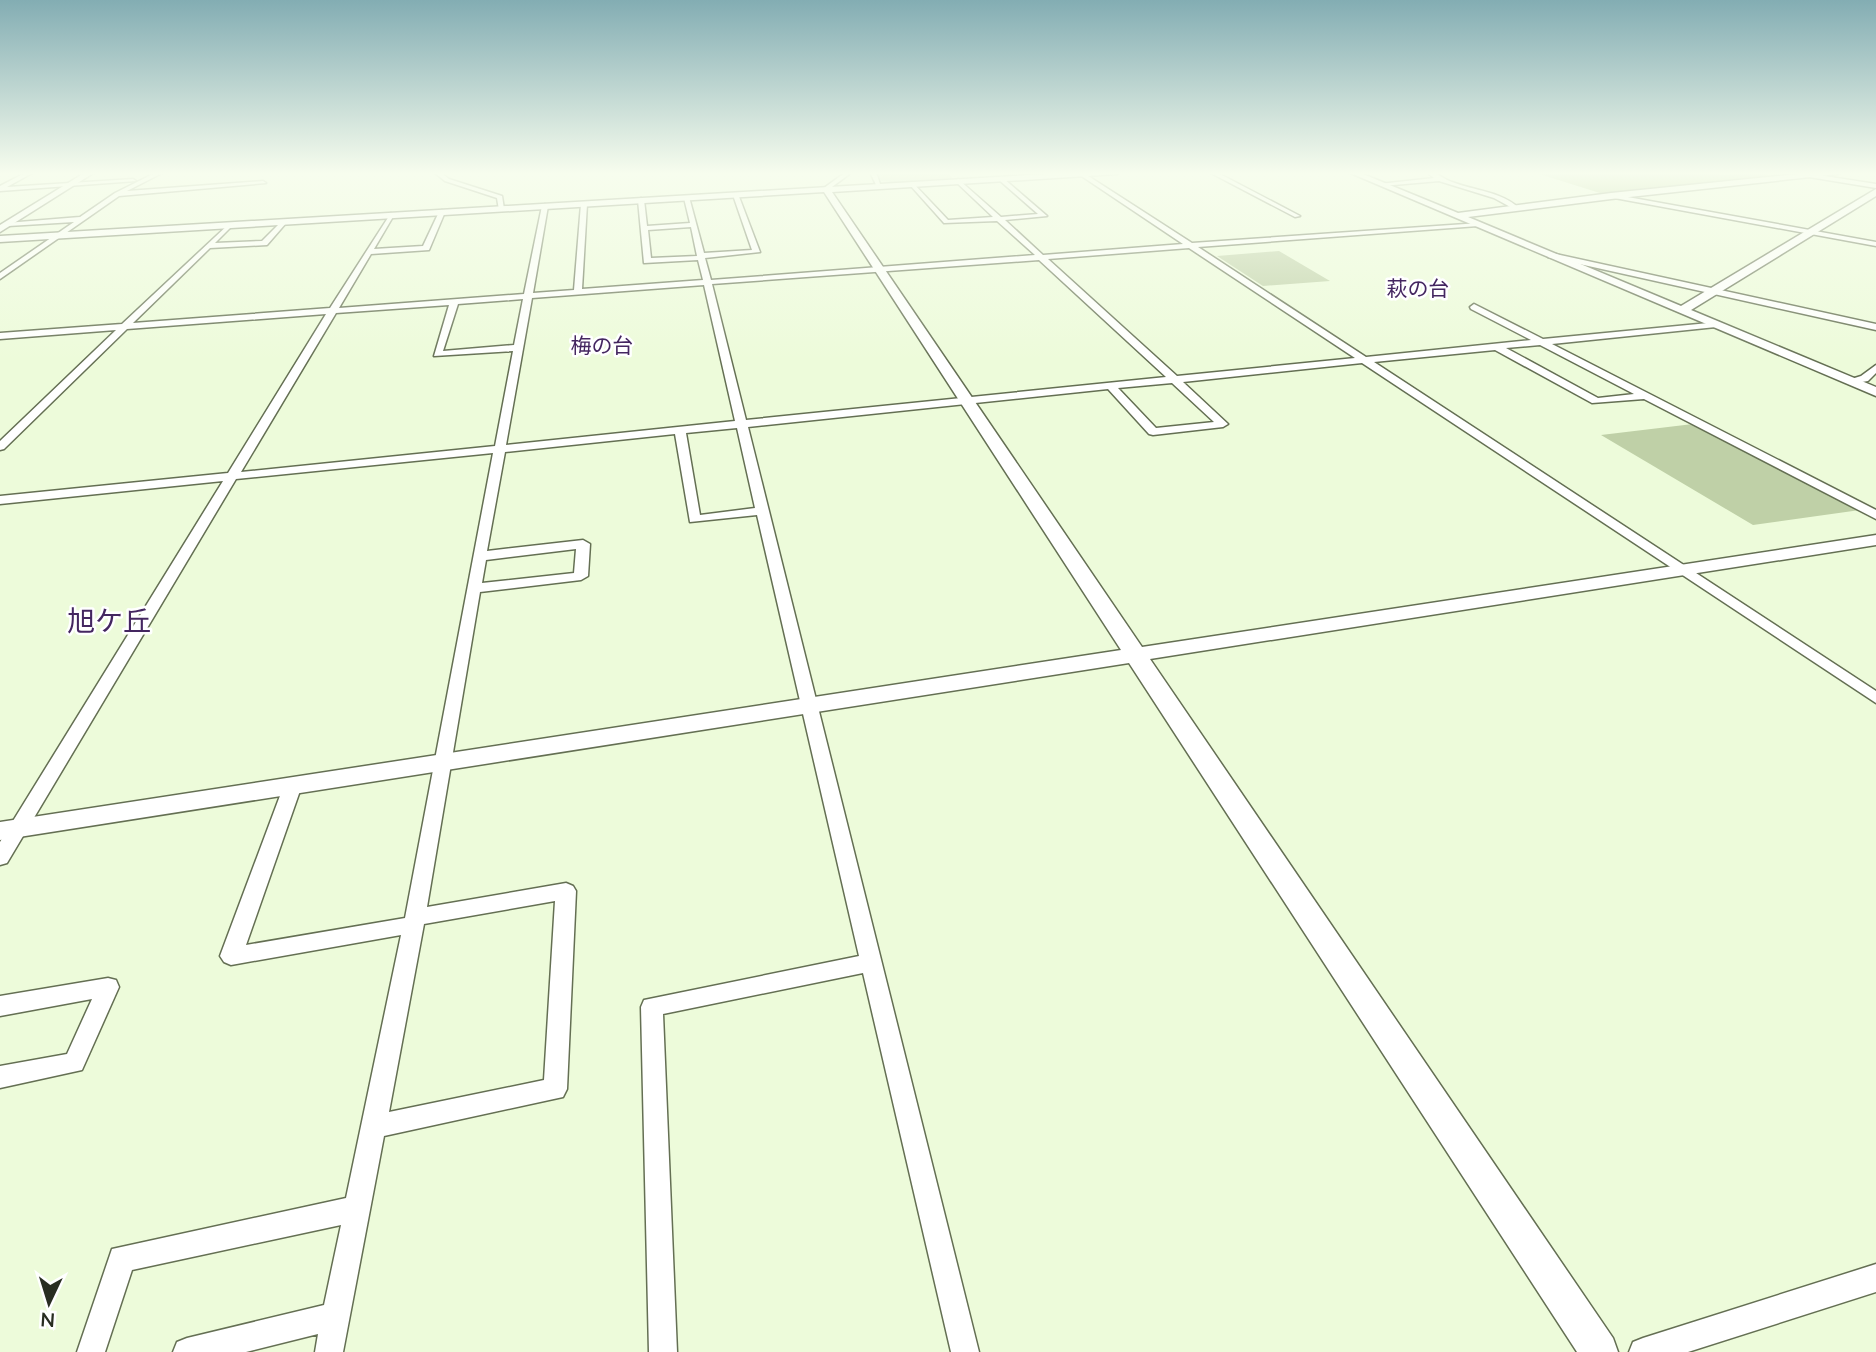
<svg xmlns="http://www.w3.org/2000/svg" width="1876" height="1352" viewBox="0 0 1876 1352" font-family="Lato,'Noto Sans JP',sans-serif">
<style>
.green{fill:#bfd0a7}
.forest{fill:#a9c182}
.lines{fill:none;stroke-linecap:round;stroke-linejoin:round}
.minor-casing{stroke:#646f53;stroke-width:3}
.tertiary-casing{stroke:#646f53;stroke-width:3}
.minor{fill:#fff;fill-rule:evenodd}
.tertiary{fill:#fff;fill-rule:evenodd}
.labels{text-anchor:middle;dominant-baseline:central;stroke-width:5;stroke-linejoin:round;paint-order:stroke}
.far-neighbourhood-label{font-size:21px;fill:#442660;stroke:#fff}
.quarter-label{font-size:28px;fill:#442660;stroke:#fff}
</style>
<rect width="100%" height="100%" fill="#edfbda"/>
<g class="green">
<path d="M948 172 954 180 902 183 881 181 878 174Z"/>
<path d="M1279 251 1330 281 1263 286 1217 256Z"/>
<path d="M1693 424 1860 510 1753 525 1601 435Z"/>
</g>
<path class="forest" d="M1533 172H1704C1727 180 1752 168 1774 177L1603 194Z"/>
<g class="lines">
<g class="minor-casing">
<g id="minor">
<path d="M27 172H34L7 187 133 179 136 181 0 191V186Z"/>
<path d="M157 172H164L127 191 263 181 266 183 119 196 0 279V273L74 222 8 226 6 223 80 217 115 193Z"/>
<path d="M434 172H440L449 179 502 196 504 209 499 210 497 198 445 181Z"/>
<path d="M846 172H852L828 190H824V188Z"/>
<path d="M870 172H876L881 187H877Z"/>
<path d="M1082 172 1192 243 1480 223 1478 226 1198 247 1366 357 1531 340 1471 309 1470 307 1474 304 1543 339 1719 322 1720 324 1716 327 1552 344 1876 510V519L1644 399 1592 403 1495 350 1374 362 1876 691V703L1362 363 1183 382 1228 424 1223 427 1153 435 1149 434 1108 389 748 427 979 1352H951L863 973 663 1014 677 1352H649L641 1007 644 1000 859 956 757 515 690 522 675 434 505 452 487 551 583 540 590 544 588 576 581 580 480 592 427 907 566 883 573 886 576 891 567 1089 563 1097 384 1136 343 1352H315L318 1334 246 1352H173L177 1342 187 1338 324 1305 341 1225 132 1270 105 1352H77L112 1249 346 1198 401 935 231 965 224 962 220 956 284 785 287 781H299L302 785 246 945 405 918 493 453 236 479 7 863 0 865V842L223 481 0 504V496L228 473 326 314 127 329 4 449 0 450V441L116 330 0 339V333L122 324 230 223 232 226 215 243 262 241 282 221 287 222 267 245 210 248 133 323 330 308 391 213 394 215 374 249 423 246 439 212 442 210 445 212 429 250 371 254 339 308 524 294 542 206 545 204 548 206 533 293 574 290 581 204 584 202 587 204 582 289 703 280 698 260 644 263 638 200 641 198 644 200 647 226 690 223 684 198 689 197 704 253 752 250 733 195 738 194 760 252 705 258 711 280 1035 255 997 221 944 223 910 185 912 182 948 220 993 217 956 182 958 179 1001 217 1038 214 998 179 1003 178 1047 216 1005 220 1043 255 1183 244 1080 175ZM691 227 697 256 651 258 648 230ZM1189 248 1355 358 1177 376 1048 259ZM1039 260 1166 377 746 420 712 284ZM704 285 735 421 506 445 532 298ZM523 299 514 345 443 351 458 304ZM449 305 434 356 513 351 495 446 241 472 336 313ZM1540 345 1634 394 1598 398 1506 348ZM1172 383 1214 422 1156 428 1118 388ZM737 428 755 508 700 515 686 433ZM576 549 574 573 482 583 486 560ZM555 901 544 1080 389 1112 424 924Z"/>
<path d="M1209 172H1216L1300 216 1295 217Z"/>
<path d="M1427 172C1436 171 1443 179 1452 182 1475 191 1500 191 1519 208L1514 209 1494 198 1439 181 1382 186 1379 184 1434 178Z"/>
<path d="M1805 173 1876 184V188L1803 176Z"/>
<path d="M1611 194 1876 242V246L1609 197Z"/>
<path d="M1551 253 1876 324V330L1548 257Z"/>
<path d="M1876 365V373L1868 381 1850 384 1845 381 1861 376Z"/>
<path d="M108 978 116 980 119 987 82 1070 0 1088V1066L67 1054 92 999 0 1016V996Z"/>
<path d="M1876 1264V1292L1688 1352H1629L1633 1342 1643 1338Z"/>
</g>
</g>
<g class="tertiary-casing">
<g id="tertiary">
<path d="M86 172H95L0 232V225Z"/>
<path d="M1081 172H1121L1117 174 832 192 1142 647 1876 535V545L1150 659 1613 1338 1618 1352H1577L1129 663 0 840V822L1121 650 824 192 0 242V236Z"/>
<path d="M1348 172H1358L1458 213 1611 193 1818 172H1842L1838 174 1611 199 1468 217 1681 306 1876 189V196L1691 310 1876 387V396Z"/>
</g>
</g>
<use href="#minor" class="minor"/>
<use href="#tertiary" class="tertiary"/>
</g>
<linearGradient id="sky" x2="0" y2="1"><stop stop-color="#83adb3"/><stop offset="0.48" stop-color="#f7fdee"/><stop offset="1" stop-color="#f7fdee" stop-opacity="0"/></linearGradient>
<rect width="1876" height="361" fill="url(#sky)"/>
<g class="labels">
<g class="far-neighbourhood-label">
<text x="1418" y="287">萩の台</text>
<text x="602" y="344">梅の台</text>
</g>
<g class="quarter-label">
<text x="109" y="620">旭ケ丘</text>
</g>
</g>
<g transform="translate(49 1303) rotate(184)" stroke="#ffffff" stroke-width="5" paint-order="stroke">
<path d="M0-5L12 26L0 18L-12 26Z" fill="#282d21"/>
<text y="-10" font-size="19" font-weight="bold" text-anchor="middle" fill="#282d21">N</text>
</g>
</svg>
